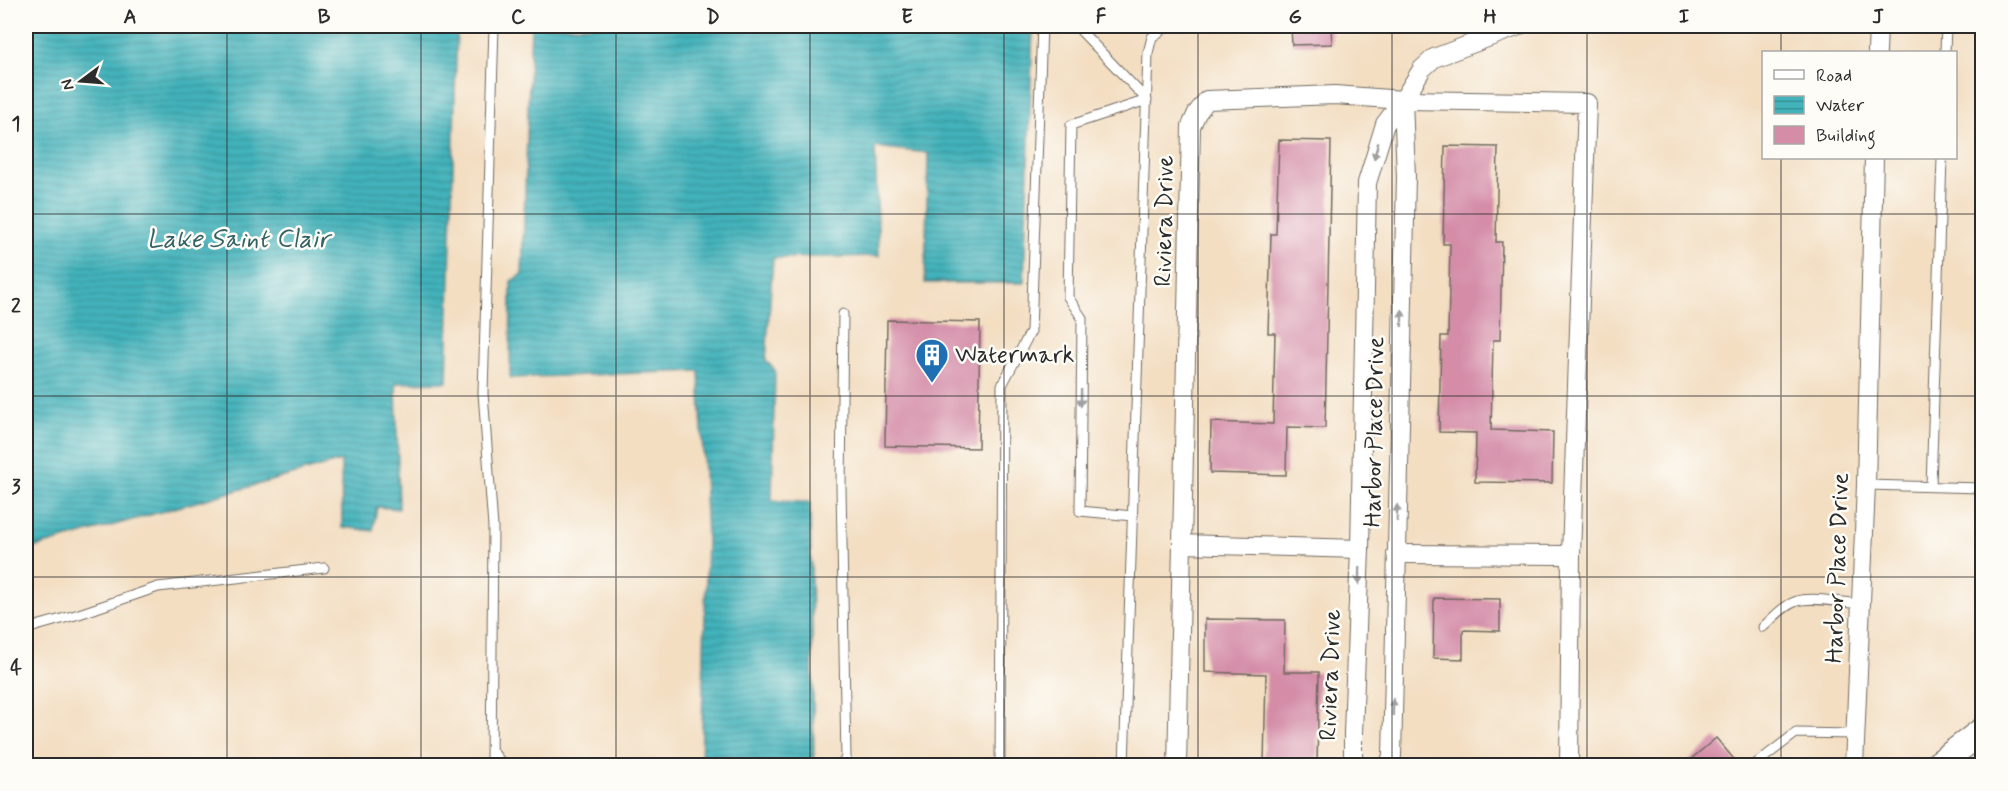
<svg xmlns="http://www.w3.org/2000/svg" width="2008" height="791" viewBox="0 0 2008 791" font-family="Mynerve,sans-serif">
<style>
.water{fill:url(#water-rules);stroke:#366e73;stroke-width:1.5}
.building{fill:#d48ca7}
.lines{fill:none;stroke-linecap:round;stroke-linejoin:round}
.lane-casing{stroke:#716a60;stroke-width:11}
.street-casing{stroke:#716a60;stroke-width:20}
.secondary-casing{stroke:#716a60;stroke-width:28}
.lane{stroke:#fff;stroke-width:9}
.street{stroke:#fff;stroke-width:18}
.secondary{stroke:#fff;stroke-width:26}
.oneway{fill:#a0a0a0}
.grid{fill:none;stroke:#2b2b2b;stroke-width:1.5;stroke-opacity:0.55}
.labels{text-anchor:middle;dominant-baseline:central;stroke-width:5;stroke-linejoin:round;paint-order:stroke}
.street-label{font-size:24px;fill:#2b2b2b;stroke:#fdfcf7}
.poi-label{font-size:24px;fill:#2b2b2b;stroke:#fdfcf7;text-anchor:start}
.water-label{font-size:26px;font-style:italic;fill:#346165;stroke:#fdfcf7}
.neatline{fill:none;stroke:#2b2b2b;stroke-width:2}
.grid-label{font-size:20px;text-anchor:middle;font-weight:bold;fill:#2b2b2b}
</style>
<defs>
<pattern id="water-rules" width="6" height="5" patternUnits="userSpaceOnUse" patternTransform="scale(1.5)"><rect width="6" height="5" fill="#42b2bb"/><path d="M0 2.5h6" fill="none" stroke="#379198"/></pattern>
</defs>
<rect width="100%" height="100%" fill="#fdfcf7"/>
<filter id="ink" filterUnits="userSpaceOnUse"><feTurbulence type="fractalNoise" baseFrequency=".0167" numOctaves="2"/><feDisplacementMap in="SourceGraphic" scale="12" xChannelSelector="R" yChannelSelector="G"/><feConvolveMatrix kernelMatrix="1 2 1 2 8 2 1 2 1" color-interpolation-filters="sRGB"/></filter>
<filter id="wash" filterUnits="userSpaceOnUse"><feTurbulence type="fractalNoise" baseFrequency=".008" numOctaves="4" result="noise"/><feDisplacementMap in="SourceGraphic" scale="24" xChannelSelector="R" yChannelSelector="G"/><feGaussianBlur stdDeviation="1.35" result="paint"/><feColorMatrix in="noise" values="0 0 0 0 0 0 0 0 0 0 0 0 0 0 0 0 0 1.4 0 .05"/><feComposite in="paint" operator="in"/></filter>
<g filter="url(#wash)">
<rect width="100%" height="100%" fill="#f3dec2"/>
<g class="water">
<path d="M26 26H457L447 382 396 383 399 509 377 507 373 531 342 527 341 461 26 550Z"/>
<path d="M531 26H1033L1024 283H925L928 153 875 147 879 256 773 258 766 361 775 370 772 501 810 502 814 765H701L707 537 699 371 510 378 511 281 522 275Z"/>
</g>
<g id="blocks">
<g class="building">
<path d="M1291 26H1331L1332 44 1292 45Z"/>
<path d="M1279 140 1331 141 1325 428 1287 427 1286 475 1210 473 1211 422 1273 424 1275 333H1268L1271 234H1276Z"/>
<path d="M1445 146 1498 147 1496 242H1502L1500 340H1493L1491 430 1553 432 1552 483 1475 482 1476 433 1439 432 1441 336H1448L1450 244H1443Z"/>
<path d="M887 320 980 322 978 448 885 446Z"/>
<path d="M1434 598 1500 599V631L1463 630V659L1433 658Z"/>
<path d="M1205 619 1285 620 1284 672H1319L1317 765H1264L1266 674 1205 672Z"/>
<path d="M1716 738 1739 765H1684Z"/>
</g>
</g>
</g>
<g filter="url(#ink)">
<use href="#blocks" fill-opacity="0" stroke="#716a60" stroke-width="1.5"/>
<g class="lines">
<g class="lane-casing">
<g id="lane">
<path d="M1078 26 1081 31 1147 100 1071 125 1068 297 1082 318 1080 511 1133 516"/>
<path d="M1945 52 1946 26"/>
<path d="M1866 485 1982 488"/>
<path d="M1931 486 1942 158"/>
<path d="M1763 627C1773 618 1784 605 1797 601 1813 596 1844 603 1861 604"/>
<path d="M26 629 79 614 158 587 324 568"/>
<path d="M492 751 504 766"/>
<path d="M491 766 493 527 483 393 494 26"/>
<path d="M841 766 846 758 841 487 843 314"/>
<path d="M1000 766 1002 385 1031 331 1042 26"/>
<path d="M1124 766 1148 53 1152 37 1168 26"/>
<path d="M1753 766 1796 733 1855 734"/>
</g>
</g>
<g class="street-casing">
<g id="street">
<path d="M1877 52 1878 26"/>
<path d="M1360 549 1182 544 1191 126 1197 113 1207 100 1335 95 1403 100 1587 103 1571 555 1569 766"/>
<path d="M1396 554 1571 555"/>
<path d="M1177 766 1182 544"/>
<path d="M1356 766 1353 757V733L1360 549 1367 183 1385 124 1403 100 1422 69 1434 58 1519 26"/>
<path d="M1388 766 1392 756 1406 177 1403 100"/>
<path d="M1854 766 1866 485 1874 158"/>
</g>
</g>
<g class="secondary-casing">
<path id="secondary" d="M1936 766 1982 731"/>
</g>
<use href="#lane" class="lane"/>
<use href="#street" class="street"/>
<use href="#secondary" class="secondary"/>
</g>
<defs><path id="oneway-solid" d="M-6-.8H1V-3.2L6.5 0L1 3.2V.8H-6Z" transform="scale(1.5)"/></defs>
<g class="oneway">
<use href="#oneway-solid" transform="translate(1376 151) rotate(105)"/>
<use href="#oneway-solid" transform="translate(1402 318) rotate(-89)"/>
<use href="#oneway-solid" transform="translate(1081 398) rotate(91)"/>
<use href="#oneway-solid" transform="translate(1397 513) rotate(-89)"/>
<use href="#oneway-solid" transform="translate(1359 576) rotate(92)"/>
<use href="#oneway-solid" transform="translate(1393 707) rotate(-89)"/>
</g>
</g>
<path class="grid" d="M227 26V766M421 26V766M616 26V766M810 26V766M1004 26V766M1198 26V766M1392 26V766M1587 26V766M1781 26V52M1781 158V766M26 214H1982M26 396H1982M26 577H1982"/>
<defs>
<g id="building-pin" transform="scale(1.725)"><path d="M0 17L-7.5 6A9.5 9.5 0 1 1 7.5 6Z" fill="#1f6fb2" stroke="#fdfcf7"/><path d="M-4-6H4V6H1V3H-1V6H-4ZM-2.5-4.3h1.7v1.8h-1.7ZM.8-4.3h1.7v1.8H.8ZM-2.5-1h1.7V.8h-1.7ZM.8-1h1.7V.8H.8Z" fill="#fff"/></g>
</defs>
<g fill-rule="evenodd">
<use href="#building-pin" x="932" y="355"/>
</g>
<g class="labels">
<g class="street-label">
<text transform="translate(1165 221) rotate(-89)">Riviera Drive</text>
<text transform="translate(1375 432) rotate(-89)">Harbor Place Drive</text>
<text transform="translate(1838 568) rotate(-88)">Harbor Place Drive</text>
<text transform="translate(1331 675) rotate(-88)">Riviera Drive</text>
</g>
<g class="poi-label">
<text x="955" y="355">Watermark</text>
</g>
<g class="water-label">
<text x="238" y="240">Lake Saint Clair</text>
</g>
</g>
<rect width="2008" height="791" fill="none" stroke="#fdfcf7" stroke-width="66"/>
<rect x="1762" y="51" width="195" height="108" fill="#fdfcf7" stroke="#a9a8a5" stroke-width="1.5"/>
<rect x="1774" y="70" width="30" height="9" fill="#ffffff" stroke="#a9a8a5" stroke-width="1.5"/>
<text x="1816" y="81" font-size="18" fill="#2b2b2b">Road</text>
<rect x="1774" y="96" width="30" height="18" fill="url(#water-rules)" stroke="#a9a8a5" stroke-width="1.5"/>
<text x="1816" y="111" font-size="18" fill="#2b2b2b">Water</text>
<rect x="1774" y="126" width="30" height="18" fill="#d48ca7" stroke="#a9a8a5" stroke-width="1.5"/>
<text x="1816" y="141" font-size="18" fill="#2b2b2b">Building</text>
<g transform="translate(81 81) rotate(254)" stroke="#fdfcf7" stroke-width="4.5" paint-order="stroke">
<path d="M0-4.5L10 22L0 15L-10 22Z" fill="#2b2b2b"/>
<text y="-9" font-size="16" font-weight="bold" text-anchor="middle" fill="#2b2b2b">N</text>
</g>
<rect x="33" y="33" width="1942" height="725" class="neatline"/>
<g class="grid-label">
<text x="130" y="23">A</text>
<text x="324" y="23">B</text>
<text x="518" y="23">C</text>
<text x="713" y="23">D</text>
<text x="907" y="23">E</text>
<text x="1101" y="23">F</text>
<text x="1295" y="23">G</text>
<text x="1490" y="23">H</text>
<text x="1684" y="23">I</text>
<text x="1878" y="23">J</text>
<text x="16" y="130">1</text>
<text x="16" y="312">2</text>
<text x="16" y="493">3</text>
<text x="16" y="674">4</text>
</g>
</svg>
